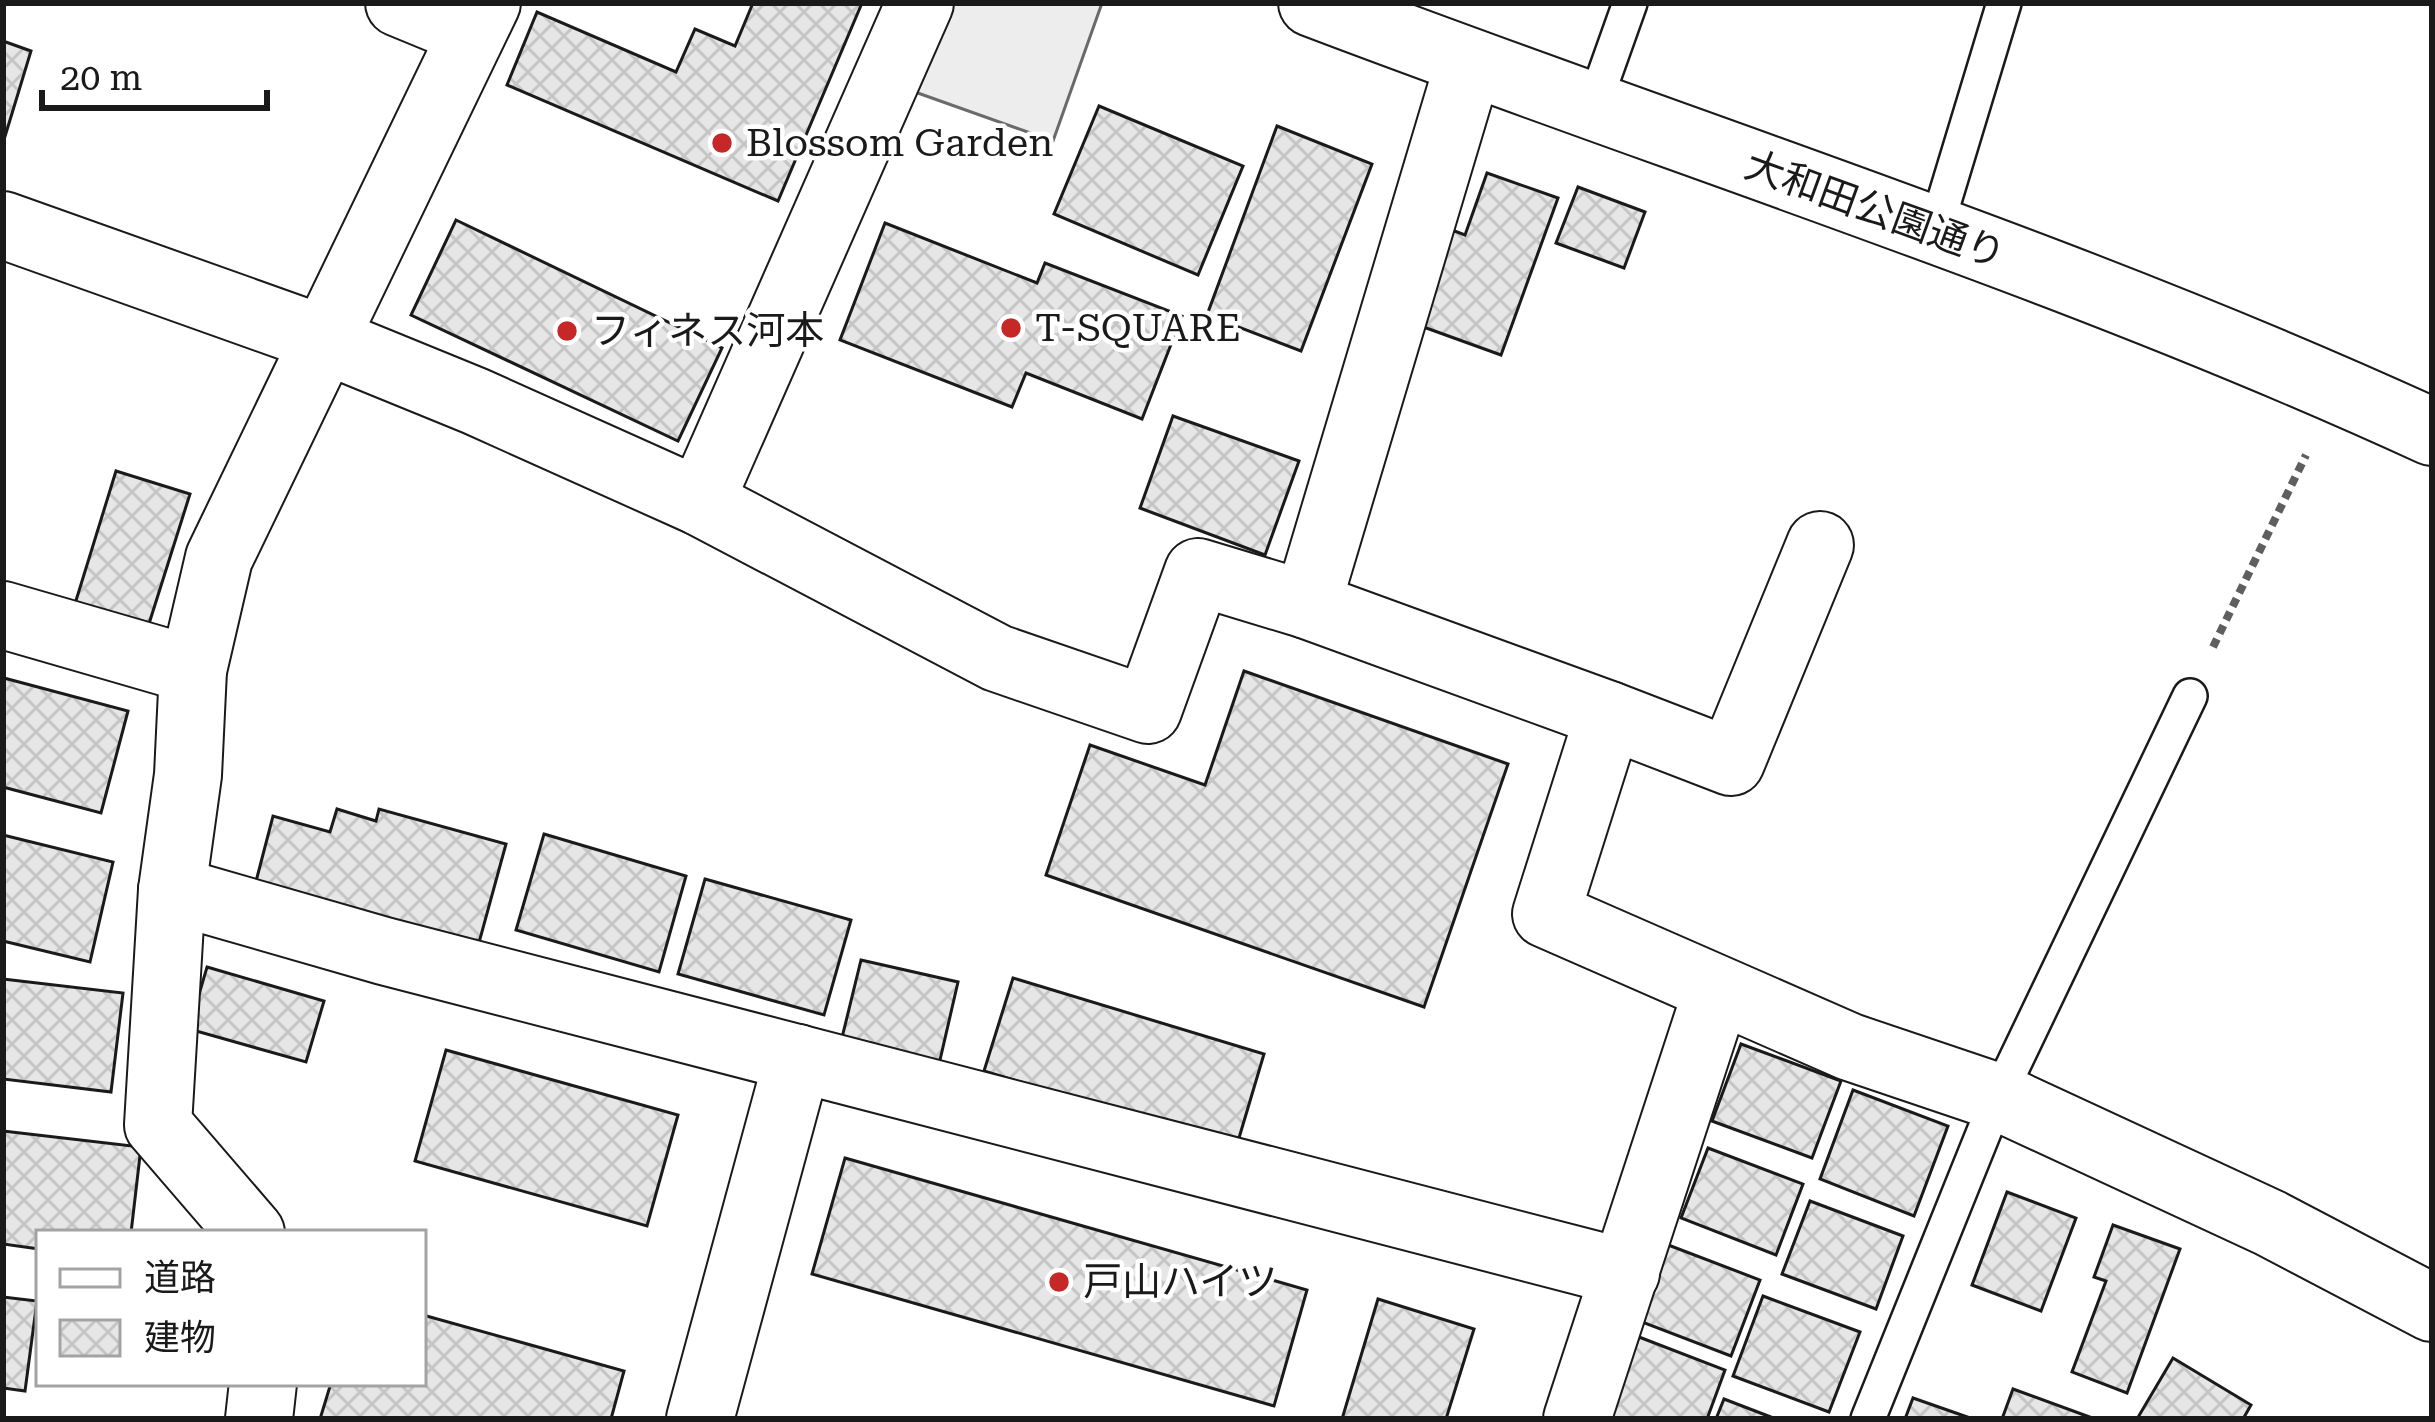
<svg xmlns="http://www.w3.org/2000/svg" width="2435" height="1422" viewBox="0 0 2435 1422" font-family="'Roboto Serif','Noto Sans JP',serif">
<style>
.pitch{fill:#ededed;stroke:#6a6a6a;stroke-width:3}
.building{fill:url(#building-cross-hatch);stroke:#1a1a1a;stroke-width:3}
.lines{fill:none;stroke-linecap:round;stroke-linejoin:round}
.lane-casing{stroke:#1a1a1a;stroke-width:38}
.street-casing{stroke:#1a1a1a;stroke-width:70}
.secondary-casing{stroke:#1a1a1a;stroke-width:70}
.path{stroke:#5f5f5f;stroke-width:8;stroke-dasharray:9 6;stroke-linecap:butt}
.lane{stroke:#fff;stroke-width:33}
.street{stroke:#fff;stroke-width:66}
.secondary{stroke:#fff;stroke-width:66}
.poi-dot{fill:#c62828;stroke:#fff;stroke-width:4.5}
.labels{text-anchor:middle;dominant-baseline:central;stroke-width:9;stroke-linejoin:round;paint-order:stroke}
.poi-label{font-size:39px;fill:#1a1a1a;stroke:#fff;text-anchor:start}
.street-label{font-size:39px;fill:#1a1a1a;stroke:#fff}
</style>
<defs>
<pattern id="building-cross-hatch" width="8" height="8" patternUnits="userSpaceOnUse" patternTransform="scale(3)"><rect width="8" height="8" fill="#e6e6e6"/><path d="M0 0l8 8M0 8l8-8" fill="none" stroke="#c5c5c5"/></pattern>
</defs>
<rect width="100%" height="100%" fill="#fff"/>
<path class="pitch" d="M948 3H1102L1053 141 915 92Z"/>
<g class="building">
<path d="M753 3H862L778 201 507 85 537 12 676 72 695 29 735 46Z"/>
<path d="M3 41 31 51 3 143Z"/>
<path d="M1099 106 1243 166 1198 275 1054 214Z"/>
<path d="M1277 126 1372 164 1301 351 1207 315Z"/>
<path d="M1487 173 1558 198 1501 355 1418 325 1452 230 1465 235Z"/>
<path d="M1578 187 1645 212 1624 268 1556 243Z"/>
<path d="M456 220 722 348 678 441 411 315Z"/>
<path d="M885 223 1037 283 1045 263 1182 316 1142 419 1026 373 1012 407 840 340Z"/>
<path d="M1173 416 1299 461 1265 555 1140 508Z"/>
<path d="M116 471 190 494 147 630 74 607Z"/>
<path d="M1244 671 1508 764 1424 1007 1046 875 1090 745 1205 785Z"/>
<path d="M4 678 128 711 101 813 3 787Z"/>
<path d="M337 809 376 821 379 809 506 844 477 950 254 889 273 816 330 832Z"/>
<path d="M544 834 686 876 659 972 516 930Z"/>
<path d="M3 835 113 862 90 962 3 941Z"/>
<path d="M705 879 851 920 824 1015 678 974Z"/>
<path d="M861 960 958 982 937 1073 839 1050Z"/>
<path d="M207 967 324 1001 306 1062 189 1029Z"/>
<path d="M1013 978 1264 1054 1236 1148 984 1071Z"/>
<path d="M3 979 123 993 111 1092 3 1079Z"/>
<path d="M1741 1044 1841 1081 1812 1158 1712 1121Z"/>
<path d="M446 1050 678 1115 647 1226 415 1161Z"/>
<path d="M1853 1090 1948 1126 1914 1216 1820 1179Z"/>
<path d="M3 1131 141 1147 131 1233H39V1249L3 1244Z"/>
<path d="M1708 1148 1803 1184 1776 1255 1681 1218Z"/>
<path d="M845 1158 1307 1290 1274 1406 812 1274Z"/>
<path d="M2007 1192 2076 1218 2041 1311 1972 1285Z"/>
<path d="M1810 1201 1903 1236 1876 1309 1782 1274Z"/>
<path d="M2113 1225 2180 1249 2127 1393 2072 1372 2106 1281 2094 1277Z"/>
<path d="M1663 1243 1760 1280 1731 1356 1634 1319Z"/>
<path d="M1763 1296 1860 1332 1829 1412 1733 1376Z"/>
<path d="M3 1297 37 1301 25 1391 3 1388Z"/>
<path d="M1378 1299 1474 1329 1446 1419H1342Z"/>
<path d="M423 1315 624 1371 611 1419H320L331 1383H423Z"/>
<path d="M1639 1337 1725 1370 1707 1419H1608Z"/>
<path d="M2173 1358 2251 1405 2243 1419H2137Z"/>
<path d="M2013 1389 2095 1419H2002Z"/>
<path d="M1913 1398 1973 1419H1905Z"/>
<path d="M1724 1399 1776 1419H1716Z"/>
</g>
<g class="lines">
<g class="lane-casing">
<g id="lane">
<path d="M1593 107 1630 3"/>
<path d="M1935 231 2004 3"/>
<path d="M1868 1419 1998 1097 2190 696"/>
</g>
</g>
<g class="street-casing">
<g id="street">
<path d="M399 3 472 33"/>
<path d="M3 225 323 339 475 401 700 502 997 658 1148 710 1198 572 1307 605 1469 63"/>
<path d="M700 502 920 3"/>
<path d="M1307 605 1609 715 1546 914 1850 1047 1998 1097 2270 1223 2432 1308"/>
<path d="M3 615 193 670"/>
<path d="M1609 715 1731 762 1820 545"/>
<path d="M172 890 384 951 1626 1273"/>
<path d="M251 1233 158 1125 172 890 188 775 193 670 219 558 487 3"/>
<path d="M259 1419 263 1383"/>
<path d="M700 1419 798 1058"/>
<path d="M1577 1419 1717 991"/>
</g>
</g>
<g class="secondary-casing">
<path id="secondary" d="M1312 3C1685 145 2069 265 2432 432"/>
</g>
<path class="path" d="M2213 647 2306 455"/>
<use href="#lane" class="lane"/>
<use href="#street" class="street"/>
<use href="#secondary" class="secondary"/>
</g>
<g class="poi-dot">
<circle cx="722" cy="143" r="12"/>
<circle cx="1011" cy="328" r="12"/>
<circle cx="567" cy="331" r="12"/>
<circle cx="1059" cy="1282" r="12"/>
</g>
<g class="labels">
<g class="poi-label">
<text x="746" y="143">Blossom Garden</text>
<text x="1035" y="328">T-SQUARE</text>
<text x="591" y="331">フィネス河本</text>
<text x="1083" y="1282">戸山ハイツ</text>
</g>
<g class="street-label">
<text transform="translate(1875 210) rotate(20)">大和田公園通り</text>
</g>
</g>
<rect width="2435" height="1422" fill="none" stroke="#1a1a1a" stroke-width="12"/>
<rect x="36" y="1230" width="390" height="156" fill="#ffffff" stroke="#a3a3a3" stroke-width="3"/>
<rect x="60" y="1269" width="60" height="18" fill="#ffffff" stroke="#a3a3a3" stroke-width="3"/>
<text x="144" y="1290" font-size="36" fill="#1a1a1a">道路</text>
<rect x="60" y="1320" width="60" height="36" fill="url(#building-cross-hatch)" stroke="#a3a3a3" stroke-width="3"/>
<text x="144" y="1350" font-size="36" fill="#1a1a1a">建物</text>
<path d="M42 90v18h225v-18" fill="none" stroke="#1a1a1a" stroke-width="6"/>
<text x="60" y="90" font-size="36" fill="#1a1a1a" stroke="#ffffff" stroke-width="9" paint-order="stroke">20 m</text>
</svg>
